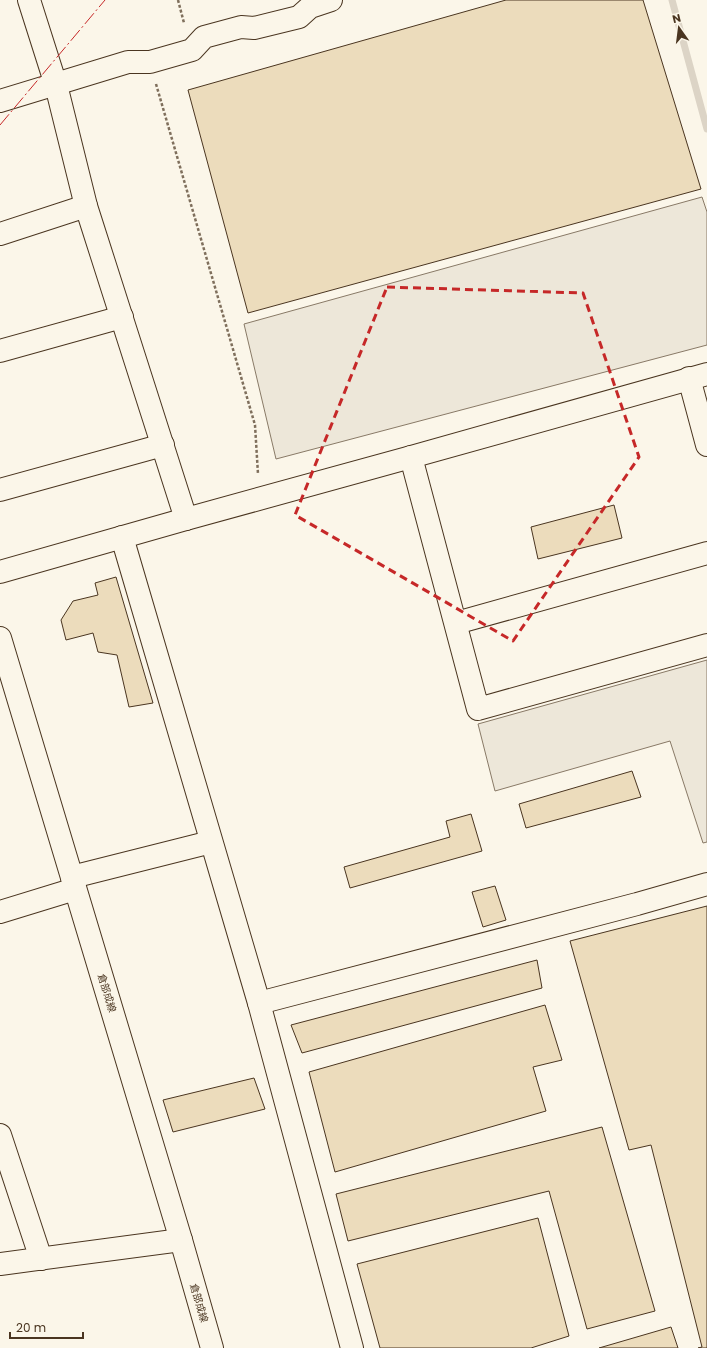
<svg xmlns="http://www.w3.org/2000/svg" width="707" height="1348" viewBox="0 0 707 1348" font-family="Poppins,'Noto Sans JP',sans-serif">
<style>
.parking{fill:#ede7d9;stroke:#887966}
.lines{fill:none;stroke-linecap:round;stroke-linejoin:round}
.stream{stroke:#dcd4c6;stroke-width:7}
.building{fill:#ecdcbc;stroke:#4a3520}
.street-casing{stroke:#4a3520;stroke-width:24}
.secondary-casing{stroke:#4a3520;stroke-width:24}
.path{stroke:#7f6f5c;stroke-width:2.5;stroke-dasharray:3 2;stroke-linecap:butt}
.street{stroke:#fbf6e9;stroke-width:22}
.secondary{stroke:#fbf6e9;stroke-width:22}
.power{stroke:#c62828;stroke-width:1;stroke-dasharray:14 3 2 3;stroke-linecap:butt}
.marked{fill:none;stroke:#c62828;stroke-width:3;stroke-dasharray:8 5;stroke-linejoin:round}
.labels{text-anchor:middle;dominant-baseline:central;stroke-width:3;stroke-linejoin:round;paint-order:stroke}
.street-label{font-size:10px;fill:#4a3520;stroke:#fbf6e9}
</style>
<rect width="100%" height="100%" fill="#fbf6e9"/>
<g class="parking">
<path d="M702 197 707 212V345L276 459 244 324Z"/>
<path d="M707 660V842L703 843 670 741 495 791 478 724Z"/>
</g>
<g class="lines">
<path class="stream" d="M672 0 707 129"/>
</g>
<g class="building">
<path d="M506 0H643L701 189 248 313 188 90Z"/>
<path d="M614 505 622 538 538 559 531 527Z"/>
<path d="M116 577 153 703 129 707 117 655 98 652 93 633 66 640 61 620 73 601 98 595 95 583Z"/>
<path d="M632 771 641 797 526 828 519 804Z"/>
<path d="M471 814 482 851 350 888 344 867 450 837 446 821Z"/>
<path d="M495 886 506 920 483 927 472 892Z"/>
<path d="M707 906V1348H698L702 1347 651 1145 629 1150 570 941Z"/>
<path d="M537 960 542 988 302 1053 291 1025Z"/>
<path d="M545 1005 562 1060 533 1067 546 1111 335 1172 309 1072Z"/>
<path d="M254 1078 265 1109 173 1132 163 1100Z"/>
<path d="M602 1127 655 1311 587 1329 549 1191 348 1241 336 1194Z"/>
<path d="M538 1218 569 1336 531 1348H380L357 1264Z"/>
<path d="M671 1327 678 1348H599Z"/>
</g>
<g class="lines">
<g class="street-casing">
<g id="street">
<path d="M29 0 56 85 86 206 186 519"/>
<path d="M0 234 86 206"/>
<path d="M0 351 122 317"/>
<path d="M0 490 163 445"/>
<path d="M122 537 259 1003 352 1348"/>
<path d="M456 623 707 553"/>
<path d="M72 877 211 842"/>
<path d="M0 912 75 889"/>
<path d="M259 1003 637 904 707 884"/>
<path d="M0 1135 41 1259"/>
<path d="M0 1264 181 1240"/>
</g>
</g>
<g class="secondary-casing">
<g id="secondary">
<path d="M0 101 128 62H150L192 50 204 37 241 27 254 28 299 17 310 7 331 0"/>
<path d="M689 378 707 445"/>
<path d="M411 457 478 709 707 645"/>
<path d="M0 572 186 519 411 457 707 374"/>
<path d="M0 638 181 1240 212 1348"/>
</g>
</g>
<g class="path">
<path d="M178 0 184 23"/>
<path d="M156 84 255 425 258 474"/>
</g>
<use href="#street" class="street"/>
<use href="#secondary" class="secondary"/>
<path class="power" d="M0 125 105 0"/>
</g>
<path class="marked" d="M387 287 583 293 639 457 513 641 295 515Z"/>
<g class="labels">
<g class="street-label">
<text transform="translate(107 993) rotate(73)">倉部成線</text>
<text transform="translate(199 1303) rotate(74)">倉部成線</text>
</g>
</g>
<g transform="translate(679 28) rotate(346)" stroke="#fbf6e9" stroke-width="3" paint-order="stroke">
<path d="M0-3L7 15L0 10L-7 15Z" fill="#4a3520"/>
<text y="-6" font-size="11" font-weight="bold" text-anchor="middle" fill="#4a3520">N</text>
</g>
<path d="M10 1332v6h73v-6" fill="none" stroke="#4a3520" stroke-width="2"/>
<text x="16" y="1332" font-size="12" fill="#4a3520" stroke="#fbf6e9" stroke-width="3" paint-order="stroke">20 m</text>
</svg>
